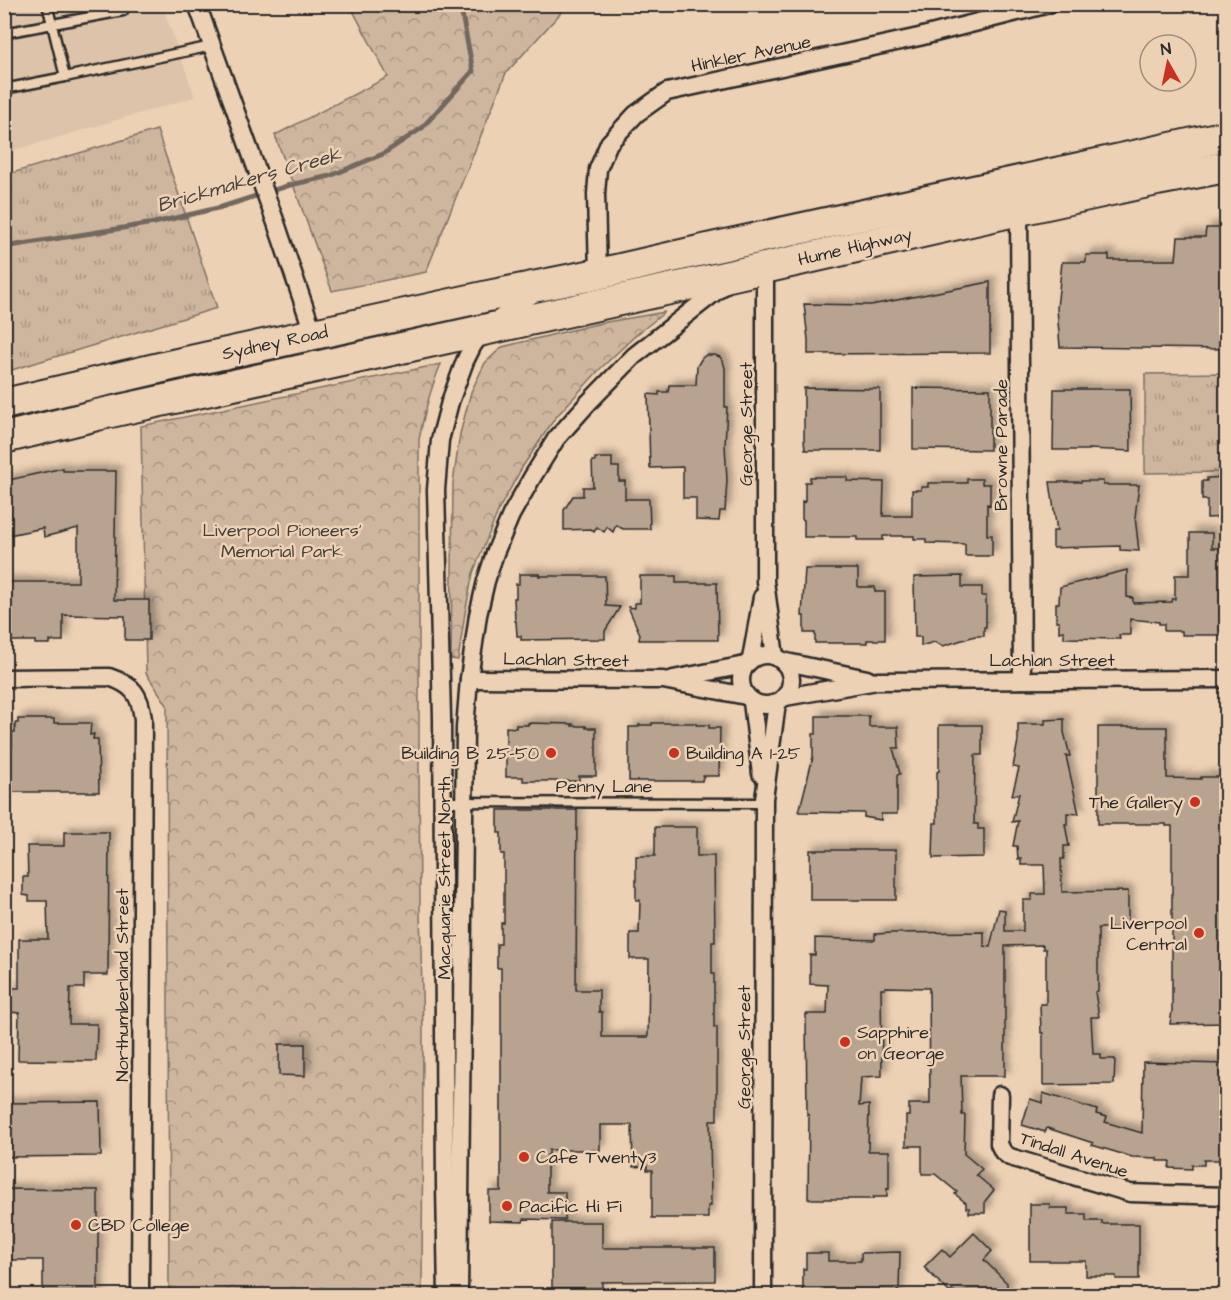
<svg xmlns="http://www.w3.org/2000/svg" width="1231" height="1300" viewBox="0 0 1231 1300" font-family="'Architects Daughter',sans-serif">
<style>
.built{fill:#ddc3a9}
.grass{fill:url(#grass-tufts);stroke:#7c7064;stroke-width:1.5}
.park{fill:url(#park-crowns);stroke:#7c7064;stroke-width:1.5}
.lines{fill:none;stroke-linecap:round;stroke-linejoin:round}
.stream{stroke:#73685e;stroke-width:5}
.building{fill:#b7a38f;stroke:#2b2b2b;stroke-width:1.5;filter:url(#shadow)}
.lane-casing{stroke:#2b2b2b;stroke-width:13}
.street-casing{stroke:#2b2b2b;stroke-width:21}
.highway-casing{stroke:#2b2b2b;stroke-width:34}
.lane{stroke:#edd1b4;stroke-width:8}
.street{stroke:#edd1b4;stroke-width:16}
.highway{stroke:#edd1b4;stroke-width:30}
.poi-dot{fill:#c8321e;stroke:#edd1b4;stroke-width:2}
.labels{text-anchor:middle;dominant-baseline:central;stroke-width:5;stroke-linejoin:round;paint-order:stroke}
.street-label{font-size:18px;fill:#2b2b2b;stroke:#edd1b4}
.park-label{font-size:18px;fill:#43403c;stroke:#edd1b4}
.poi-label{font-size:18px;fill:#2b2b2b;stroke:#edd1b4;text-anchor:start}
.water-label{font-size:20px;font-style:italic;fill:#494440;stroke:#edd1b4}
</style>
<defs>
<pattern id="grass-tufts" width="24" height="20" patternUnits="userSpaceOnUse" patternTransform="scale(1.5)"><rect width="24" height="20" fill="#ceb69e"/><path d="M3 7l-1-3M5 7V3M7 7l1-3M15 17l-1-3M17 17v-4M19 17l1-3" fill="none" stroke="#a79481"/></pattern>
<pattern id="park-crowns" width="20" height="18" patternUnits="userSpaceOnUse" patternTransform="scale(1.5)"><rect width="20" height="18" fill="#ceb69e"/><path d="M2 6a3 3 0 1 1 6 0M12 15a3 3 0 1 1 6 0" fill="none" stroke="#a79481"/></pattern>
<filter id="shadow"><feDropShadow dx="5.5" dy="-5.5" stdDeviation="3" flood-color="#0004"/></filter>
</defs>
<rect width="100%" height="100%" fill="#edd1b4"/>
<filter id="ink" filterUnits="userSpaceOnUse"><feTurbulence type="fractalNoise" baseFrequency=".0167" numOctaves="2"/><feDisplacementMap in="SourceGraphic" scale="12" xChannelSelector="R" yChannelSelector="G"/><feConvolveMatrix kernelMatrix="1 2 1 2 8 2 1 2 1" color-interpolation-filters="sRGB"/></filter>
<g filter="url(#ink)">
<path class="built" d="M5 5H162L195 97 5 153Z"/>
<g class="grass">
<path d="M157 130 217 308 5 372V175Z"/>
<path d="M1226 373V472L1145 473V374Z"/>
</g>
<g class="park">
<path d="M350 5H568L506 73 426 272 332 291 275 135 388 77Z"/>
<path d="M665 312 636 335 600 369 555 418 523 466 499 509 473 573 465 613 458 660 451 659 453 483 460 434 471 392 485 363 502 347 601 323Z"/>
<path d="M441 364C430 389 424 414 419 440V766L420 910 423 1032 422 1295H169L167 705 146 673 141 426Z"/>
</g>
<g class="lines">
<path class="stream" d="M4 247 154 223 222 207 290 185 330 176 383 154 422 128 473 71 460 4"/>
</g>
<g class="building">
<path d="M1206 228H1222L1224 262 1227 261V349L1060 347 1057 308 1062 262H1086V255H1109V260H1176L1178 237H1205Z"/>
<path d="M990 282V353L808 354V340L804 304 871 305Z"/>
<path d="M706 355H715L720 357 723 361 725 368V407H727L725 445 727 480 725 511H720L719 521 696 520V498H683V467L650 468 648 394 659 395V392H668L669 385H696L697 366 702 358Z"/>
<path d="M804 388 880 389V450H805L804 440Z"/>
<path d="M913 388 990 389V450L913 449Z"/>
<path d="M1054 389H1130L1131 451 1089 449V450H1053Z"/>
<path d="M595 458H612V467H619V481H625V499H649L650 529H623L616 525 613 532 607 527 604 532 597 527 594 532 591 529 564 530V510L573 496H583V487H593L592 461H595Z"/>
<path d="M63 468V471H116L114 600H149V640H125V616L63 615V641H50V644H35V641H4V582H78V528L44 537 43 528 4 536V481Z"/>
<path d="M810 477H847V481L884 482 883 516H912V490H921V487H928V483H967V479H982V484H990V505L987 504V535H992V556H965V544L926 543V539H914V536H883V540H857V537H804V520L802 519V501L805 502V482H810Z"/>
<path d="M1227 477V517L1207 518V500H1202V481H1207V478Z"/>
<path d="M1081 481H1103V485H1139L1135 517 1139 551 1120 550V546L1053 548V531H1057L1050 482H1081Z"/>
<path d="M1190 533H1212V548H1227V635H1182V631H1164V624H1159V622L1130 619V635H1119L1120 639 1064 638V631L1059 632V621H1056V603H1059L1060 587 1127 570V597L1133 598V603L1171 602 1172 599H1175V575H1190Z"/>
<path d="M805 569H858V587H875V592H885V640H867V643H815V633H804V616H802Z"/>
<path d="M519 574H539V576H605L606 606 620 607 605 631V639L521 640V636H517L516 621H515L514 598H516V584H519Z"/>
<path d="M640 576H676V583H717L718 640H639L640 634 628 607 635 608V603H640Z"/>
<path d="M962 576V587H982V596H986V627H984V636H975L943 646 934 642 921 646V637H915L914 577Z"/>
<path d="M816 716H869V727H898L899 748H893L900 774 897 775V814H881V820L864 817V813L799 812 813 757V734H816Z"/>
<path d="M18 719H54V723H91L90 735 94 734 93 739H98L99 792H4V747H12V732H15V723H18Z"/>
<path d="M1064 719V732L1070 756H1066L1079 814 1067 813V824H1065L1069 846H1064V859H1061L1062 892 1128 891V928H1098V991L1095 992 1099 1017H1091L1093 1054H1101V1059H1115L1114 1084 1043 1085V1033H1041L1040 1004H1046V949H1043V945L1005 946V1076H961L962 1115H965L964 1154 982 1169 976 1175 994 1190 985 1201V1213H969V1208H966V1203L955 1194 957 1192 935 1174H922V1146H906V1116H909V1104H930L929 988 885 987V989H881L882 1076 861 1077 859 1106 869 1105 868 1151H889V1189L887 1188V1197H873V1199H808L809 1115H807L806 1014H827L828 985 810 984V955H815V938L875 940V934L892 933 984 932V946L990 947 999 909 1005 910V931H1023V900H1032V894H1045L1044 865H1021V859H1018L1017 846H1013L1018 821 1012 822 1019 794 1012 795 1019 768 1013 767 1018 741V724H1045V720Z"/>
<path d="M528 723 573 724 572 726H586V728H596V776H579V781H523V777H506V727L516 728V725H528Z"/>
<path d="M652 723H696V725H709V728H720L719 776H703L702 781H629V727H639V725H652Z"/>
<path d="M939 725H982V755H975L974 824H978V829H984V857L933 858 934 823H937V772L939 771Z"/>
<path d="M1098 727H1167V778L1201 779V777H1227V1023L1170 1024 1172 1011V826H1166V824H1098Z"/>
<path d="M498 810H577L576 990H599V1012H602V1037H648L649 959H630V933H639L640 900H636V856H655V827H697V856H714L715 942H712V974H714V1027H717V1120H710L711 1206H708V1218H652V1170H647V1166L633 1167 632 1125H600V1150H549V1155H547V1192H565V1220L524 1219 523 1222 489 1221V1191H501V968H497V944H501V923H504V854H501V833H498Z"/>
<path d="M64 832H109L108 975H84V988H70L69 1024H97L96 1061 18 1060 19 1013 11 1012V988H19V939H48L47 901H29V896L23 895V877H28L27 846H64Z"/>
<rect x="810" y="850" width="86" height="50"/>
<path d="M279 1044H305V1076L279 1075Z"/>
<path d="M1143 1062 1227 1064V1160H1204V1165H1192V1169L1169 1168 1170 1161H1157V1158L1132 1157 1092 1145 1093 1143 1047 1128 1045 1132 1022 1125 1030 1099 1043 1103V1093L1097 1110 1096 1114 1107 1117 1105 1122 1142 1133Z"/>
<path d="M100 1102 101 1156 4 1157V1103Z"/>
<path d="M4 1189 98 1190V1296H43V1260H4Z"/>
<path d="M1030 1204H1050V1208H1068V1214H1086V1221H1102V1224H1139V1279H1116V1276H1086V1261H1030Z"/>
<path d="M552 1222H602V1248H715V1281L602 1282V1288H552Z"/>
<path d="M974 1233 992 1251 984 1260 1007 1283V1291L1003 1296H959L953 1290 950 1293 924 1267 942 1249 950 1257Z"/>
<path d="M900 1252 899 1290 897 1291V1296H803V1269H806V1253H828V1261H861V1253Z"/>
</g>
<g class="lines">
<g class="lane-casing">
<g id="lane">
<path d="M47 4 65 77 212 46"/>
<path d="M4 33 123 11"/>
<path d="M4 89 65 77"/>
<path d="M443 802 764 803"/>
</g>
</g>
<g class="street-casing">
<g id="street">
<path d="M197 4 276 223 314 335"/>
<path d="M1019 210 1022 680"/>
<path d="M765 267V581L775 657"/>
<path d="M598 274 596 194 598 169 609 143 636 114 667 92 919 37 1049 4"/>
<circle cx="766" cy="680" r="25"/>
<path d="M751 659 762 597"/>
<path d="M782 661 867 679"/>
<path d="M4 678 109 677C133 685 140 694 143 719L140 1296"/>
<path d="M469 679 663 680 746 696"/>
<path d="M673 679 745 665"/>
<path d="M785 697 877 681 1226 679"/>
<path d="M752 702 761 774"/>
<path d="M1000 1095 999 1144 1003 1152 1010 1157 1130 1193 1226 1196"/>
<path d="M447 1296 445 1185 442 717 436 490 440 440 450 402 465 361 473 345 484 330 534 293"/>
<path d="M459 1296 465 728 469 679 478 615 486 581 495 553 511 515 533 476 556 439 589 402 634 356 728 282"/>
<path d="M763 1296 764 799 777 703"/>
</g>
</g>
<g class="highway-casing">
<g id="highway">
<path d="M4 404 172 365 488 296 598 274 716 247 1226 136"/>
<path d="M4 438 97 415 738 274 1019 210 1157 180 1226 167"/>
</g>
</g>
<use href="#lane" class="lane"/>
<use href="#street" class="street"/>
<use href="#highway" class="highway"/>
</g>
</g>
<g class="poi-dot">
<circle cx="551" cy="753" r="6"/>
<circle cx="674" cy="753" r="6"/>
<circle cx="1195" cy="802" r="6"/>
<circle cx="1199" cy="933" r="6"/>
<circle cx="845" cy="1042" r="6"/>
<circle cx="524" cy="1157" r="6"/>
<circle cx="507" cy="1206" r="6"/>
<circle cx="76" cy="1225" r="6"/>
</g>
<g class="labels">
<g class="street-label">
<text transform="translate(751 54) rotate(-12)">Hinkler Avenue</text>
<text transform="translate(855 247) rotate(-13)">Hume Highway</text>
<text transform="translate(275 343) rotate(-12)">Sydney Road</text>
<text transform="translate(746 424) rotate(-90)">George Street</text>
<text transform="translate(1001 445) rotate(-90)">Browne Parade</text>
<text transform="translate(566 660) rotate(1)">Lachlan Street</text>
<text x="1052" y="660">Lachlan Street</text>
<text x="604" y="786">Penny Lane</text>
<text transform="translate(444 878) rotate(-90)">Macquarie Street North</text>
<text transform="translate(122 985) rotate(-90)">Northumberland Street</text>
<text transform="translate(744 1047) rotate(-90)">George Street</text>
<text transform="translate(1074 1155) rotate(18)">Tindall Avenue</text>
</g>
<g class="park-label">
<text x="282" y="530">Liverpool Pioneers'<tspan x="282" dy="21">Memorial Park</tspan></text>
</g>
<g class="poi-label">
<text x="539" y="753" text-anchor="end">Building B 25-50</text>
<text x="686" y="753">Building A 1-25</text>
<text x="1183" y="802" text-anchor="end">The Gallery</text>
<text x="1187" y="923" text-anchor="end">Liverpool<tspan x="1187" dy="21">Central</tspan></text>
<text x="857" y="1032">Sapphire<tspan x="857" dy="21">on George</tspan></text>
<text x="536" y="1157">Cafe Twenty3</text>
<text x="519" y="1206">Pacific Hi Fi</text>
<text x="88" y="1225">CBD College</text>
</g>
<g class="water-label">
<text transform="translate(249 180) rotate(-16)">Brickmakers Creek</text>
</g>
</g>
<rect width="1231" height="1300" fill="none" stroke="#edd1b4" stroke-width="24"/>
<rect x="12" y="12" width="1207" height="1276" fill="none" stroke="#2b2b2b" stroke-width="2" filter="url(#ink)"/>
<g transform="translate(1168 63) rotate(351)"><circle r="28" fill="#edd1b4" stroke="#9f8f7d" stroke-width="1.5"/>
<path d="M0-4.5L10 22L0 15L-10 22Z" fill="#c8321e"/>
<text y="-9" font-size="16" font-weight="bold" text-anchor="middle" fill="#2b2b2b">N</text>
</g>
</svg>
